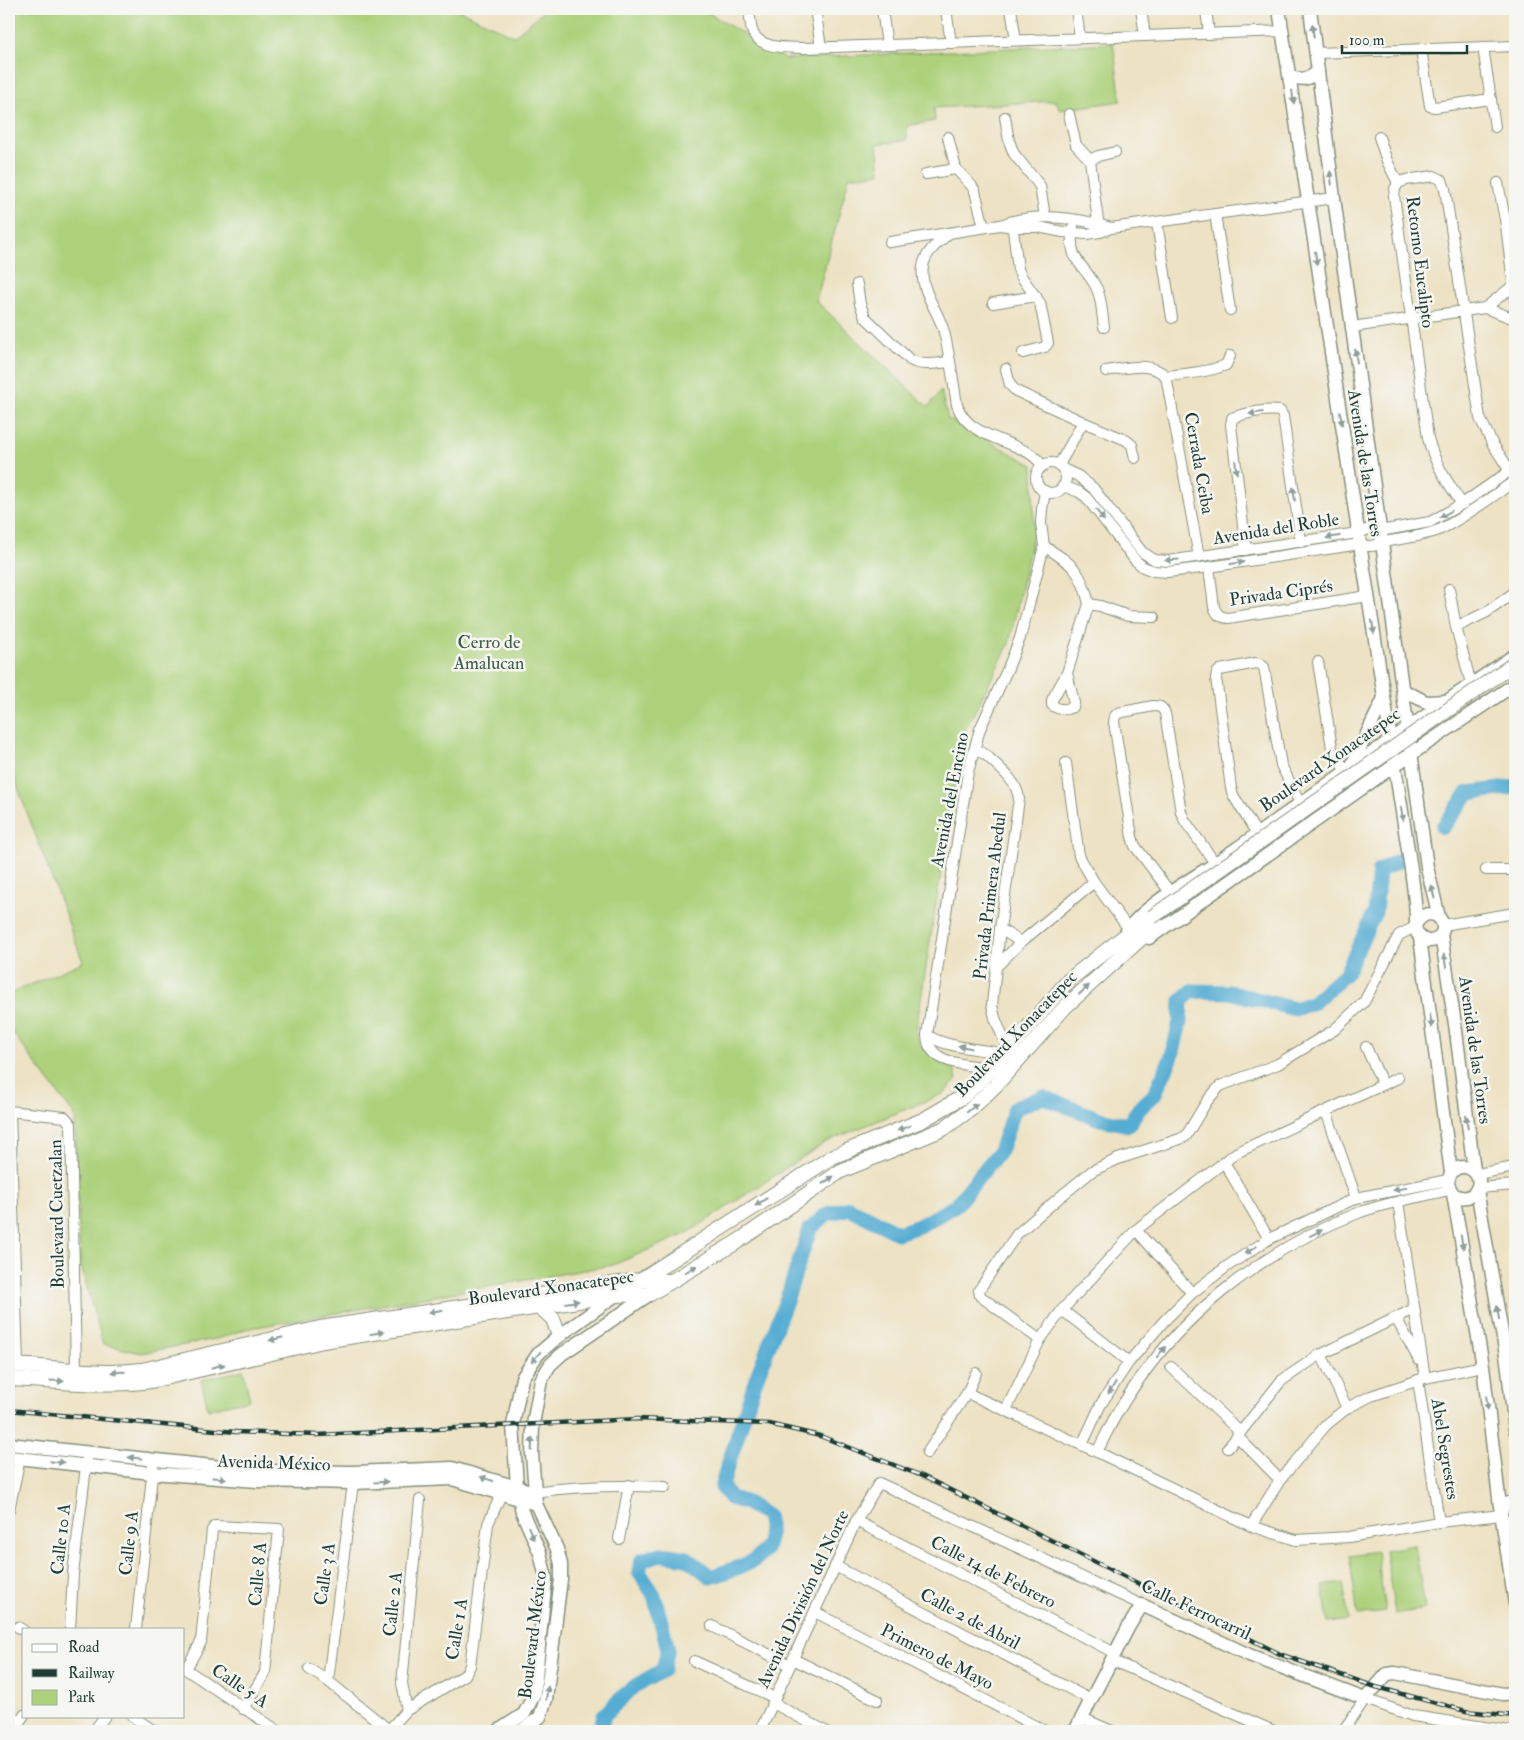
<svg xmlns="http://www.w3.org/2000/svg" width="1524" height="1740" viewBox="0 0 1524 1740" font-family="'IM FELL Double Pica',serif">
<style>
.green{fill:#acd17a;stroke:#668757}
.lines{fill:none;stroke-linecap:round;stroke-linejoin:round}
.river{stroke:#56add3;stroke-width:15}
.minor-casing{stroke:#86907c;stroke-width:12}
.tertiary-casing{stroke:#86907c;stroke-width:15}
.secondary-casing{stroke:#86907c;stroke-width:16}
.minor{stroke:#fff;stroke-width:10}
.tertiary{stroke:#fff;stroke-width:12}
.secondary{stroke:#fff;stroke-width:14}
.rail-casing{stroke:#1f3d34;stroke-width:4.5}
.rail{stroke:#f6f6f2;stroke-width:2.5;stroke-dasharray:8;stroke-linecap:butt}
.secondary-bridge-casing{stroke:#86907c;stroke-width:16;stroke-linecap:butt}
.secondary-bridge{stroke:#fff;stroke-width:14}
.oneway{fill:#8f9e9a}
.labels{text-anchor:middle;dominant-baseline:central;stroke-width:5;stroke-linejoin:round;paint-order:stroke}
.street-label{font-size:18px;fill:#1f3d34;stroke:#f6f6f2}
.park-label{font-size:18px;fill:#3b5b42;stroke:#f6f6f2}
</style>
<rect width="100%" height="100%" fill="#f6f6f2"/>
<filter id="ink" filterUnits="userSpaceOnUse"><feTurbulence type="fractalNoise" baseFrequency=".02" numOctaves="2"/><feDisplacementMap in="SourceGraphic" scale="10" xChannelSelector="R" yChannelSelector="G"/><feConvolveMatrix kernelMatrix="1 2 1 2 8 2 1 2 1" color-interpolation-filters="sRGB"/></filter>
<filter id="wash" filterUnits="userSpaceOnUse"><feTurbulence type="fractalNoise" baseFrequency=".0096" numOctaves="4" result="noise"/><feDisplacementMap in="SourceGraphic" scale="20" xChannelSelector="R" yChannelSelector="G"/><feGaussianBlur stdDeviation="1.12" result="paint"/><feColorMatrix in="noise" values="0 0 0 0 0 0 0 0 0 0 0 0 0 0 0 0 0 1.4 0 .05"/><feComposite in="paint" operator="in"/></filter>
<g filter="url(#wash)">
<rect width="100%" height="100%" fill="#ede2c3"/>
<g class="green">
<path d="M9 9H457L514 36 546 9H702L785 59 1113 43 1121 101 1060 110 1056 101 934 108 935 121 907 126V140L877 144 880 173 849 177 816 301 928 407 941 391 948 419 1033 465 1034 529 1009 644 962 737 916 1031 920 1046 939 1062 954 1068 957 1080 943 1094 826 1142 686 1234 613 1265 245 1329 221 1338 141 1353 103 1344 80 1263 75 1116 9 1028V994L83 962 9 764Z"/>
<path d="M243 1370 250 1400 208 1409 201 1380Z"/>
<path d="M1415 1545 1425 1609 1395 1614 1385 1550Z"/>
<path d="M1377 1551 1385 1612 1358 1616 1349 1555Z"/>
<path d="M1343 1583 1349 1620 1328 1623 1323 1586Z"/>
</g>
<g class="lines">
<g class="river">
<path d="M1443 827 1468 793 1515 787"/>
<path d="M600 1731 604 1715 632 1688 663 1670 668 1649 654 1595 639 1572 642 1560 661 1554 687 1558 711 1577C744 1564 779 1562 767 1516L747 1503 730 1498 722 1487 726 1471 755 1382 787 1298 810 1229 827 1214 849 1208 898 1233 919 1226 955 1206 1000 1151 1015 1108 1043 1097 1100 1119 1128 1125 1138 1110 1154 1095 1172 1056 1180 1022 1181 1001 1192 991 1229 992 1295 1009 1314 1002 1346 973 1375 912 1379 871 1398 861"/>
</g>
</g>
</g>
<g filter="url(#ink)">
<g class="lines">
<g class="minor-casing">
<g id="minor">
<path d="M749 9C750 16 750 26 753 33 762 50 789 47 805 48L1283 31"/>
<path d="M815 9 821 47"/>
<path d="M882 9 887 45"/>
<path d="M946 9 951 43"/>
<path d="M1011 9 1016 40"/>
<path d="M1076 9 1080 38"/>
<path d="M1141 9 1145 36"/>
<path d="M1206 9 1209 34"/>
<path d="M1483 47 1495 127"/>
<path d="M1421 49 1430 106 1435 107 1491 99"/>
<path d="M1316 53 1515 46"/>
<path d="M1069 114 1076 145 1090 160 1099 229"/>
<path d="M1005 117 1009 141 1014 154 1040 186 1045 217"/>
<path d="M948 137 956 169 971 185 975 191 984 227"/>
<path d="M1379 137 1387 161 1398 183"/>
<path d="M1090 160 1098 156 1115 152"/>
<path d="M926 174 956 169"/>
<path d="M1498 183 1506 225 1515 300"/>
<path d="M1215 214 1230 310"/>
<path d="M1012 222 1018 269 1021 276 1040 303 1048 343 1045 347 1023 353"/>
<path d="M1157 223 1172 318"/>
<path d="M1000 225 1013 227H1038L1063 232 1086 234 1100 232 1111 228 1334 198"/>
<path d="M1073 227C1067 263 1084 262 1097 289 1102 300 1102 315 1104 327"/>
<path d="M948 234C938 243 925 252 923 267 919 290 939 311 944 332 950 356 953 381 957 405 967 435 1003 438 1029 453 1034 456 1039 461 1043 466"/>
<path d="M890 242 1000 225C1034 212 1077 217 1111 228"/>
<path d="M857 284 860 304 865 317 910 360C923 367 936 363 950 362"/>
<path d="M993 303 1036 296"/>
<path d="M1485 308 1513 286"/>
<path d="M1352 327 1485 308 1515 319"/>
<path d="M1006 369 1010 385 1016 391 1083 422 1126 440 1132 445 1135 458"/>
<path d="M1106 371C1127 368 1149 361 1166 376 1186 374 1208 372 1226 365L1230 356"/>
<path d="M1166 376 1199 557"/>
<circle cx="1051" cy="478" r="15"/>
<path d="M1059 465 1083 422"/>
<path d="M1063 469 1078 476 1093 488 1142 552 1155 560 1168 561 1358 533 1369 529 1380 531 1430 522 1462 504 1514 468"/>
<path d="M1063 486 1079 492 1086 497 1135 560 1143 567 1154 571 1168 572 1209 567 1360 544C1372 549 1377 544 1389 541 1406 538 1425 536 1441 529 1467 516 1491 497 1515 481"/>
<path d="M1462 504C1448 483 1434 463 1428 438L1394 196 1395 189 1398 183 1406 180 1434 176 1442 180 1445 189 1480 418 1492 443 1510 471"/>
<path d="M1044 546C1072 564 1081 569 1089 604L1100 606 1128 616 1154 617"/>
<path d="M1246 550 1231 425 1232 418C1245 413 1266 409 1280 411L1283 416 1301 542"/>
<path d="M1209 567 1214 607C1217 615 1220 617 1228 618L1368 596"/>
<path d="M1449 589 1456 627 1471 684"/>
<path d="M1456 627 1487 612 1515 592"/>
<path d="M1318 662 1333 754 1346 770"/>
<path d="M1067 673 1074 703 1073 707C1066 710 1058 710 1052 705V700L1067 673 1089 604"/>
<path d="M973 752H980L986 755C999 768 1017 780 1019 799L1000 929 992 1005 995 1018 1008 1050 1021 1058"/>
<path d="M1066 763 1079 856 1094 882 1131 932"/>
<path d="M1257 834 1233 795 1231 788 1216 678 1217 673 1220 670 1256 663 1260 664 1264 667 1281 765 1300 803"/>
<path d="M1486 870H1515"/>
<path d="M1170 892 1135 846 1132 837 1114 722 1115 716 1118 713 1153 706C1160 706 1162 707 1165 713L1181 812 1185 821 1215 863"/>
<path d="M1443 925 1515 913"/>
<path d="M1000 929 1021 942"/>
<path d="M997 966 1021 942 1094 882"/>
<path d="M927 1035C949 1049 979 1048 1005 1054"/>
<path d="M1366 1047 1383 1085"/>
<path d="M992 1069C969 1064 928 1066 927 1035L968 772 980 729 1008 668 1020 638 1027 612 1044 546 1041 523 1042 509 1045 491"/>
<path d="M9 1111 65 1117 71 1124 76 1370"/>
<path d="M10 1111 18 1365"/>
<path d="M1326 1111 1356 1198"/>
<path d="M1224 1162 1269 1239"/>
<path d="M1477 1174 1515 1167"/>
<path d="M1479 1188 1515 1185"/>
<path d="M1398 1202 1425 1378"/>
<path d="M1136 1230 1192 1293"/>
<path d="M1062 1310 1129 1362"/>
<path d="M1396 1318 1419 1360"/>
<path d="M1040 1340 980 1296 979 1290 1017 1234 1060 1197 1092 1171 1118 1159 1180 1139 1186 1136 1207 1101 1220 1086 1278 1064 1334 1030 1364 1002 1399 935 1415 927"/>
<path d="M1321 1354 1347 1408"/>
<path d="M1171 1367 1240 1432"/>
<path d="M1418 1380 1439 1522"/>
<path d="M967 1393 1097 1452 1251 1526 1296 1540 1349 1537 1439 1522 1501 1515"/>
<path d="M1006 1410 1040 1340 1062 1310 1136 1230 1236 1153 1343 1103 1398 1078"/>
<path d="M1237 1436 1280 1480"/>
<path d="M1082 1445 1101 1404 1129 1362 1164 1321 1192 1293 1229 1265 1269 1239 1356 1198 1448 1180"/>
<path d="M1228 1448 1281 1381 1318 1356 1414 1309"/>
<path d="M1097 1452C1104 1439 1110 1425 1118 1412 1173 1319 1259 1252 1358 1213 1387 1202 1420 1197 1450 1190"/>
<path d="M927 1453 967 1393 976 1373"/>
<path d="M534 1492C577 1486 621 1485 665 1487"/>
<path d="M1515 1501 1508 1502 1504 1507 1501 1515 1507 1523 1515 1525"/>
<path d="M9 1510 20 1458"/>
<path d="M856 1521 1115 1653"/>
<path d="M1251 1526 1280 1480 1326 1425 1347 1408 1371 1396 1425 1378 1483 1366"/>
<path d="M619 1539 629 1485"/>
<path d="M835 1566 1091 1700"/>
<path d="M815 1612 1045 1731"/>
<path d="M712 1626 790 1665"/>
<path d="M18 1627 24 1631"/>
<path d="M70 1629 73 1574 87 1458"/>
<path d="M136 1629 153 1466"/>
<path d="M793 1659 877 1700"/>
<path d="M1111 1660 1274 1731"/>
<path d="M694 1661 775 1698"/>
<path d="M184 1668 278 1731"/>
<path d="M186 1669 201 1642 212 1530 215 1526 279 1529 265 1673 243 1709"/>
<path d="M309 1669 328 1681 389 1730"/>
<path d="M328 1681 354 1475"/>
<path d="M773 1703 825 1731"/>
<path d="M407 1710 402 1683 420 1500"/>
<path d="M132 1716 154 1731"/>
<path d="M1082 1718 1112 1731"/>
<path d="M13 1731 24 1715"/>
<path d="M94 1731 105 1716"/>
<path d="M388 1731 407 1710 465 1675 470 1666 488 1524 504 1488"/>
<path d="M760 1731 856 1521 879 1483 1142 1605"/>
<path d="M1343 1731 1365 1699 1413 1716 1510 1731"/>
</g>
</g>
<g class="tertiary-casing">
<g id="tertiary">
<path d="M1279 9 1360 544 1411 869C1413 886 1416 903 1416 919 1416 923 1415 927 1416 930 1419 941 1433 945 1440 936 1451 921 1430 904 1417 922"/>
<path d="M1310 9 1334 198 1427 867 1439 917"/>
<path d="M1290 77C1302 80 1309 80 1318 71"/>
<path d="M1403 690 1426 702 1446 701"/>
<path d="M1352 765 1384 698"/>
<path d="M1125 935C1133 913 1191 879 1213 865 1227 855 1242 845 1256 835 1342 774 1428 713 1515 655"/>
<path d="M1441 935 1455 1024 1474 1170"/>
<path d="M1149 938 1395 765 1515 684"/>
<path d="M1420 938 1451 1173"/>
<path d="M1477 1190 1507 1361 1515 1430"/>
<path d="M1453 1194C1467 1202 1478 1195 1479 1180 1472 1160 1448 1164 1448 1185L1453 1194 1483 1366 1500 1506 1515 1604"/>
<path d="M9 1444 258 1471 354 1472 452 1468 534 1492"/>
<path d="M9 1457 152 1473 257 1481 354 1483 452 1479 536 1504"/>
<path d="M498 1731 524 1714 534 1695 546 1578 540 1553 522 1512 517 1487 513 1425 522 1378 538 1354 559 1336 616 1295"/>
<path d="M521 1731 540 1717 546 1699 561 1579V1564L557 1549 536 1504 532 1454 533 1424 541 1380 550 1365 562 1354 650 1294"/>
<path d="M1075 1731 1129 1626 1142 1605 1249 1655 1365 1699 1387 1674 1395 1673 1503 1694 1515 1693"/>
</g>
</g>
<g class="secondary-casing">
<g id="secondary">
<path d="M639 1281 832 1157 923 1120 964 1096 992 1069 1069 980 1122 938 1152 917"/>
<path d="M540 1307 553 1319 559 1336"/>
<path d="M9 1365C53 1366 98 1376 142 1370L320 1328 640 1280 670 1281"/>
<path d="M9 1379C56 1381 104 1387 151 1381L323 1341 616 1295 650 1294 737 1242 841 1171 943 1129 971 1109 996 1085 1066 1006 1157 924"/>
</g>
</g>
<use href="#minor" class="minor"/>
<use href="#tertiary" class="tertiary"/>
<use href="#secondary" class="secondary"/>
<g class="rail-casing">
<path id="rail" d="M9 1410 236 1432 318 1435 638 1419 769 1424 820 1436 922 1476 1282 1655 1376 1687 1466 1711 1515 1716"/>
</g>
<use href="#rail" class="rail"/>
<g class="secondary-bridge-casing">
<path id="secondary-bridge" d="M1152 917 1515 663"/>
</g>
<use href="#secondary-bridge" class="secondary-bridge"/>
</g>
<defs><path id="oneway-solid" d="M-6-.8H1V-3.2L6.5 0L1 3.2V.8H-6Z" transform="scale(1.25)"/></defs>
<g class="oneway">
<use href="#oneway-solid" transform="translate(1313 31) rotate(-97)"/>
<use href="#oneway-solid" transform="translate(1293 97) rotate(82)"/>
<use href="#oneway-solid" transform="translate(1331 178) rotate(-97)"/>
<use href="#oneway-solid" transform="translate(1316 258) rotate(82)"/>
<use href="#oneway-solid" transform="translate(1356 356) rotate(-98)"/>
<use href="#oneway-solid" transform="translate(1256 413) rotate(172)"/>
<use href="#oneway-solid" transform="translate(1341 418) rotate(81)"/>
<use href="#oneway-solid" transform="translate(1236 467) rotate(83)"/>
<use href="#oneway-solid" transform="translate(1294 494) rotate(-98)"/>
<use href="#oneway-solid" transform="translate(1446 514) rotate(150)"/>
<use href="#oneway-solid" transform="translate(1100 515) rotate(52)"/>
<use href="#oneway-solid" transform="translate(1333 537) rotate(171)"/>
<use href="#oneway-solid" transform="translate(1172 560) rotate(176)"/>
<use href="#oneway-solid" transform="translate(1237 563) rotate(-9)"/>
<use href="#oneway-solid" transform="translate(1373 627) rotate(81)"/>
<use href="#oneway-solid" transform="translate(1402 814) rotate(81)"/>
<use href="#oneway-solid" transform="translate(1433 892) rotate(-103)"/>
<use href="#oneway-solid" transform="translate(1445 961) rotate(-99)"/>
<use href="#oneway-solid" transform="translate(1084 990) rotate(-42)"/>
<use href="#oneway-solid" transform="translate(1431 1021) rotate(83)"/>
<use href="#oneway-solid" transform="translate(965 1047) rotate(-169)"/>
<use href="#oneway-solid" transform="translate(972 1108) rotate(-40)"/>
<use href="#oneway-solid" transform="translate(1467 1122) rotate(-97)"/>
<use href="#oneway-solid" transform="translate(904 1128) rotate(158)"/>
<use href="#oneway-solid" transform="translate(828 1180) rotate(-34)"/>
<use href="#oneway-solid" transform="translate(1400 1189) rotate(169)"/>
<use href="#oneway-solid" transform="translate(761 1202) rotate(147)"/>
<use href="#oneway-solid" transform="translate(1316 1233) rotate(-26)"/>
<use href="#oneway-solid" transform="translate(1462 1242) rotate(80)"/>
<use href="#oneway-solid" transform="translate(1251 1250) rotate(147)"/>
<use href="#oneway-solid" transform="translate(691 1269) rotate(-30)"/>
<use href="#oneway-solid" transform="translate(572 1302) rotate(-8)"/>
<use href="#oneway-solid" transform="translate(436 1311) rotate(171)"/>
<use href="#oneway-solid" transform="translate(1498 1313) rotate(-100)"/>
<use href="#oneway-solid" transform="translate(377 1333) rotate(-9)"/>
<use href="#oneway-solid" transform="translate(276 1339) rotate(167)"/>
<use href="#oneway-solid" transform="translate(1161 1352) rotate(-51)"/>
<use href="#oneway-solid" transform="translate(536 1357) rotate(131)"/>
<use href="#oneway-solid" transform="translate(218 1366) rotate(-13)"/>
<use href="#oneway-solid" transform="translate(118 1372) rotate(179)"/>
<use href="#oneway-solid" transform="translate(57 1381) rotate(3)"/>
<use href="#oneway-solid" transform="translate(1112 1388) rotate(123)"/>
<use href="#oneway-solid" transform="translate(1487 1403) rotate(83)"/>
<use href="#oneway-solid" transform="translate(532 1444) rotate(-87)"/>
<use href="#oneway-solid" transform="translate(135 1458) rotate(-174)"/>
<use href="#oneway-solid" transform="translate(57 1462) rotate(6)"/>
<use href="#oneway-solid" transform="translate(219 1478) rotate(4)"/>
<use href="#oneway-solid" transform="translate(487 1479) rotate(-163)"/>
<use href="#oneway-solid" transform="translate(381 1482) rotate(-3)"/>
<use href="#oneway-solid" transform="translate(531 1533) rotate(67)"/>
<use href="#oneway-solid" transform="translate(547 1693) rotate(-82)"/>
</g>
</g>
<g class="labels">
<g class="street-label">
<text transform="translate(1420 262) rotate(83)">Retorno Eucalipto</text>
<text transform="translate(1199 463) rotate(80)">Cerrada Ceiba</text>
<text transform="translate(1365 463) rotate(81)">Avenida de las Torres</text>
<text transform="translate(1276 529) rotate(-9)">Avenida del Roble</text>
<text transform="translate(1281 593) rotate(-8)">Privada Ciprés</text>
<text transform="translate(1330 760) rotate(-35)">Boulevard Xonacatepec</text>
<text transform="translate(950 800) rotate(-79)">Avenida del Encino</text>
<text transform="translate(990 896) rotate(-83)">Privada Primera Abedul</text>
<text transform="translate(1016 1034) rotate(-46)">Boulevard Xonacatepec</text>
<text transform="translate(1475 1050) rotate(82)">Avenida de las Torres</text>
<text transform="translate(57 1214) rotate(-91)">Boulevard Cuetzalan</text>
<text transform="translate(551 1288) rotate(-8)">Boulevard Xonacatepec</text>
<text transform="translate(1445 1449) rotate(81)">Abel Segrestes</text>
<text transform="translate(274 1463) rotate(2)">Avenida México</text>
<text transform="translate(61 1539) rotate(-84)">Calle 10 A</text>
<text transform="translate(129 1543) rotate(-84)">Calle 9 A</text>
<text transform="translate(993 1572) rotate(27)">Calle 14 de Febrero</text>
<text transform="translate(258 1574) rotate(-85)">Calle 8 A</text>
<text transform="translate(325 1574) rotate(-82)">Calle 3 A</text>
<text transform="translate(803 1599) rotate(-65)">Avenida División del Norte</text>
<text transform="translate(393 1604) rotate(-84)">Calle 2 A</text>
<text transform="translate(1196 1610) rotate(25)">Calle Ferrocarril</text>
<text transform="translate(970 1619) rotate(28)">Calle 2 de Abril</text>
<text transform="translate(457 1629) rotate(-81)">Calle 1 A</text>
<text transform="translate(533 1635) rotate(-83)">Boulevard México</text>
<text transform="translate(937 1657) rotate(27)">Primero de Mayo</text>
<text transform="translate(240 1686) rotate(34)">Calle 5 A</text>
</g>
<g class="park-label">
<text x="489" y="642">Cerro de<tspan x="489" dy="21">Amalucan</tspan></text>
</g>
</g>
<rect width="1524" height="1740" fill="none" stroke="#f6f6f2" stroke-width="30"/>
<rect x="22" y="1628" width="162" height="90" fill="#f6f6f2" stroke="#a0aca6"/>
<rect x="32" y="1644" width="25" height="8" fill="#ffffff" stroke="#a0aca6"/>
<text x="68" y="1652" font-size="15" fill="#1f3d34">Road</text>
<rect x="32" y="1669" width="25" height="8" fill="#1f3d34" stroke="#a0aca6"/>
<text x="68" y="1678" font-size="15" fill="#1f3d34">Railway</text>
<rect x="32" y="1690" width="25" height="15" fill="#acd17a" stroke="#a0aca6"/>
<text x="68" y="1702" font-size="15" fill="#1f3d34">Park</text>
<path d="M1342 45v8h125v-8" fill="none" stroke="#1f3d34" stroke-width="2.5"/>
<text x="1349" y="45" font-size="15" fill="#1f3d34" stroke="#f6f6f2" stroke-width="4" paint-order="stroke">100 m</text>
</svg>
